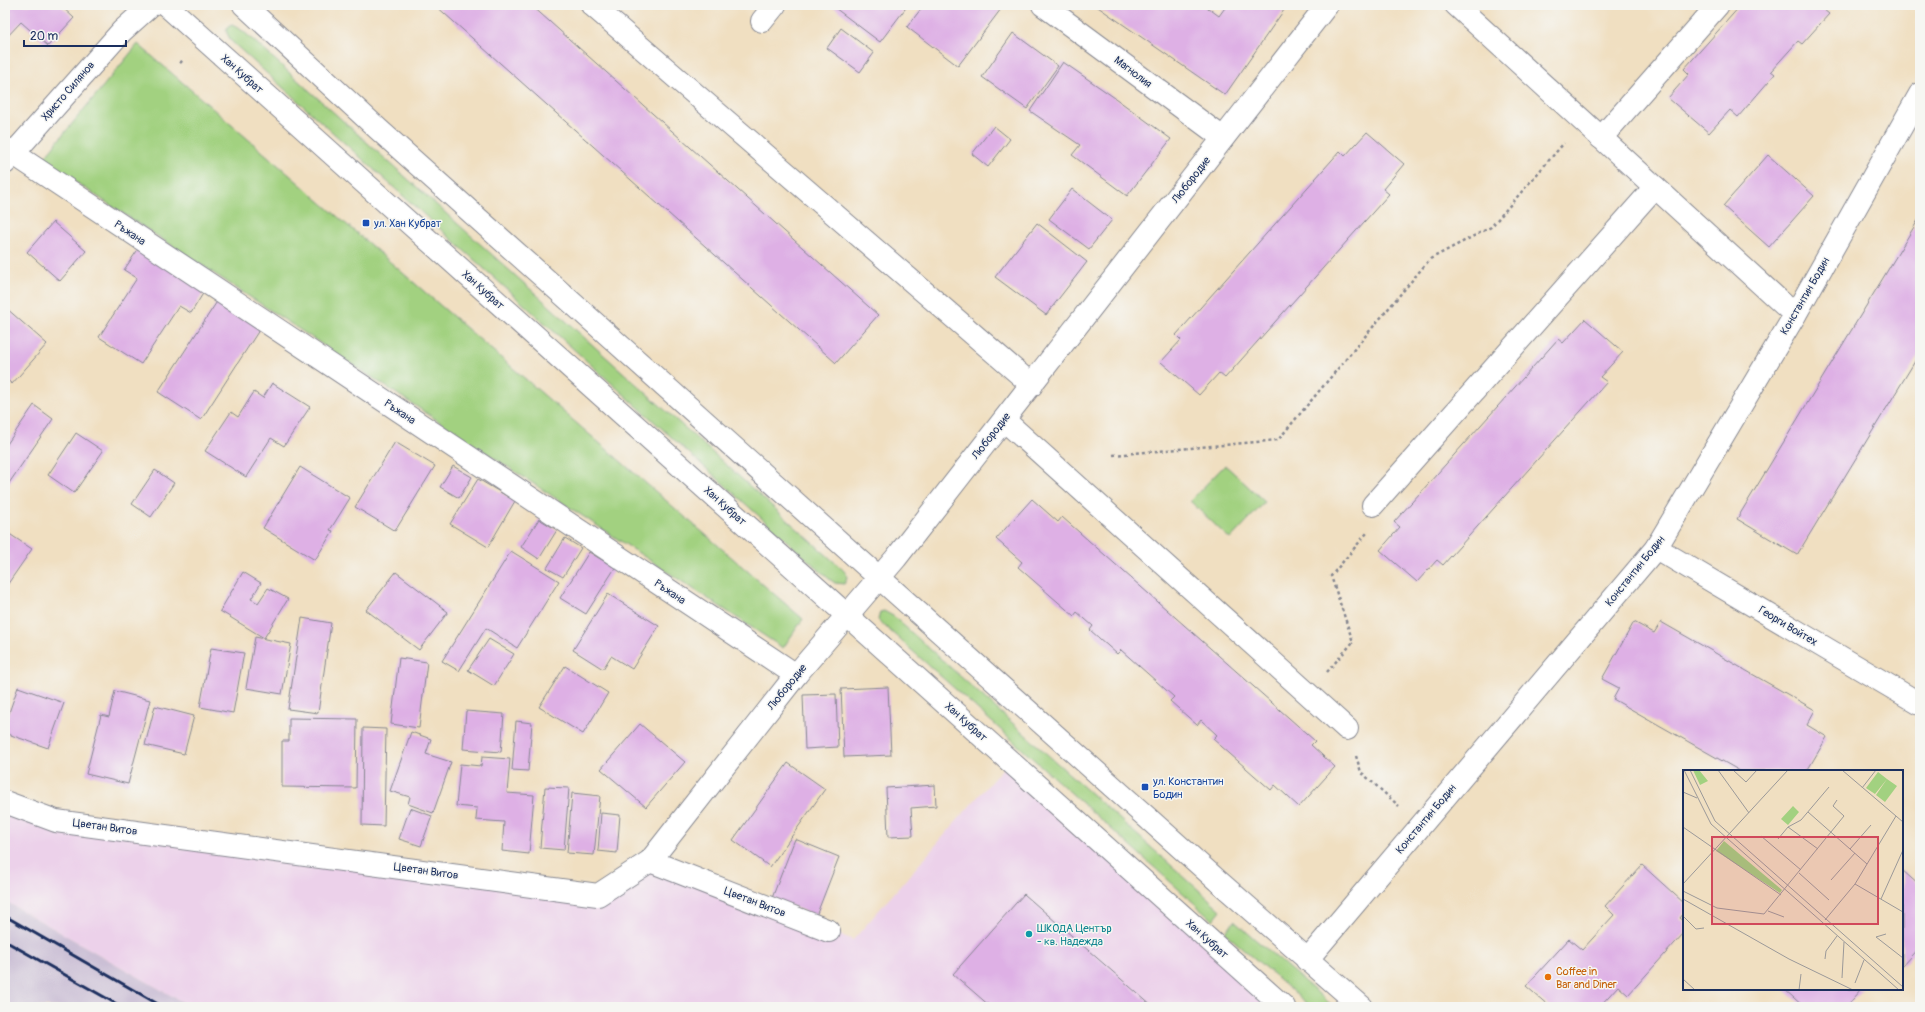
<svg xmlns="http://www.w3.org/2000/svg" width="1925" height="1012" viewBox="0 0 1925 1012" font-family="Pangolin,sans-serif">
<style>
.built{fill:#ecd1ea}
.industrial{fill:#cbbfd5}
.green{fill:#a2d180;stroke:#5e806f}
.building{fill:#deb0e5}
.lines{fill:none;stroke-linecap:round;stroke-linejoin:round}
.minor-casing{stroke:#868790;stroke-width:24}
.path{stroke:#868790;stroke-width:2.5;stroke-dasharray:3 3;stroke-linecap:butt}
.minor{stroke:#fff;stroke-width:22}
.rail{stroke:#1b2f5e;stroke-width:3}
.transit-dot{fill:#1a4fb4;stroke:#f6f6f2;stroke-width:1.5}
.culture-dot{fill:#0f9aa8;stroke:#f6f6f2;stroke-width:1.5}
.food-dot{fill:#e8710a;stroke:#f6f6f2;stroke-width:1.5}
.labels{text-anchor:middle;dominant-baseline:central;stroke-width:3;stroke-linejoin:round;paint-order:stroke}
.street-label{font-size:11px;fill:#1b2f5e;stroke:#f6f6f2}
.transit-label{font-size:11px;fill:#164399;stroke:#f6f6f2;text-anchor:start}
.culture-label{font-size:11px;fill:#0d838f;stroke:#f6f6f2;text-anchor:start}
.food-label{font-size:11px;fill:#c56008;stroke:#f6f6f2;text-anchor:start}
.inset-road{fill:none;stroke:#9b9999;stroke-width:1}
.view{fill:#d1495b;fill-opacity:0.15;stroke:#d1495b;stroke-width:2}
.inset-edge{fill:none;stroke:#1b2f5e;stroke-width:2}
</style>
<rect width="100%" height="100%" fill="#f6f6f2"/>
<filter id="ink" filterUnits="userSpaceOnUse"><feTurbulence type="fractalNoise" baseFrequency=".025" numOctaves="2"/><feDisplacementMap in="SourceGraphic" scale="8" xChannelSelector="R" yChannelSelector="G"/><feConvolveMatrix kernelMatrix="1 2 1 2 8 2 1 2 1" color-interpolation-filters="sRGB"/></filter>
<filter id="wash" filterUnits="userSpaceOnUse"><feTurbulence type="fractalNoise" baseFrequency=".012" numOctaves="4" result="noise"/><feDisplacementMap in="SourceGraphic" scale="16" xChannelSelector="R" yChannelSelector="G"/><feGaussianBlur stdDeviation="0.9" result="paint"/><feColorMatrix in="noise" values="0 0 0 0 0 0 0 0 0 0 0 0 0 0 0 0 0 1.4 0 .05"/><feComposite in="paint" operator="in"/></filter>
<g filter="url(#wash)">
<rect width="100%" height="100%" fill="#f0dfc1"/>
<path class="built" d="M1010 760 1284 1007H191L5 901V802L598 895 650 861 853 940Z"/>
<path class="industrial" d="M5 901 191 1007H5Z"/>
<g class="green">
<path d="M232 25 243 31 841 568C847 573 849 578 844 584L835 583 828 578 231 41 226 31 228 27Z"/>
<path d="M138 44 803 619 783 648 42 160Z"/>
<path d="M1225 465 1265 502 1230 539 1190 501Z"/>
<path d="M884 611 893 616 1221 910 1213 920 878 620 880 612Z"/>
<path d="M1234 921 1334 1007H1311L1225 933Z"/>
</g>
<g id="blocks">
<g class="building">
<path d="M5 5H60L74 18 48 46 21 22 5 39Z"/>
<path d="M435 5H531L878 315 836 363Z"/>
<path d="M831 5H908L880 42Z"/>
<path d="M924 5H1004L958 66 907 27Z"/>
<path d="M1095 5H1204L1219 16 1227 5H1277L1284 10 1225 95Z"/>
<path d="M1741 5H1829L1824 10 1829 14 1802 44 1798 41 1771 71 1775 74 1738 117 1730 110 1709 133 1668 98 1689 74 1684 69Z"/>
<path d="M841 28 874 53 860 72 827 48Z"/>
<path d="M1013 33 1058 66 1027 109 982 77Z"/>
<path d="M1063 62 1115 98 1171 139 1127 196 1072 155 1080 145 1030 111Z"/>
<path d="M994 126 1010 139 988 167 972 154Z"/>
<path d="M1367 132 1404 164 1383 189 1389 194 1225 378 1219 373 1199 395 1161 362 1181 340 1176 335 1340 151 1345 156Z"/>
<path d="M1768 155 1814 196 1769 247 1723 206Z"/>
<path d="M1072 189 1112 220 1089 249 1049 219Z"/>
<path d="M1920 217V353L1797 555 1737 519Z"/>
<path d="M53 222 86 251 60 281 27 252Z"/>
<path d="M1037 223 1087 262 1046 315 995 277Z"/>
<path d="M141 245 207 287 191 313 179 306 141 364 99 337 137 278 124 270Z"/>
<path d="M220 297 263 324 201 420 158 392Z"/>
<path d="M5 307 47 344 12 384 5 378Z"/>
<path d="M1585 319 1623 352 1600 377 1607 382 1443 565 1437 560 1417 582 1380 550 1400 527 1394 522 1558 339 1563 343Z"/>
<path d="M272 383 310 407 284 446 271 438 246 477 205 451 231 412 238 417 254 392 263 398Z"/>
<path d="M34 405 53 419 5 489V447Z"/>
<path d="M76 433 103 451 74 493 48 475Z"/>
<path d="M395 442 435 466 395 531 355 507Z"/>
<path d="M453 466 472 477 459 498 440 487Z"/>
<path d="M300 467 350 498 330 530 333 531 315 560 263 528Z"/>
<path d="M155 470 174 483 151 517 132 504Z"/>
<path d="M478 479 515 501 488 547 450 524Z"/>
<path d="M1032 499 1058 522 1062 517 1315 741 1311 745 1335 767 1299 807 1275 785 1271 790 1213 739 1217 735 1201 720 1197 725 1170 701 1174 697 1121 650 1117 654 1090 630 1093 626 1077 612 1074 616 1018 567 1022 562 996 539Z"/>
<path d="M539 519 557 530 539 559 521 547Z"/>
<path d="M5 531 32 549 5 588Z"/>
<path d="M565 538 581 548 563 577 547 568Z"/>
<path d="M511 551 559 581 517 648 486 628 459 671 442 661Z"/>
<path d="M589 552 615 568 586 614 560 598Z"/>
<path d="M243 572 261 583 251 599 258 603 268 588 288 599 264 638 220 611Z"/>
<path d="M396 572 448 612 419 650 366 610Z"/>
<path d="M608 594 659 626 632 669 611 656 603 669 573 650Z"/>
<path d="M302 618 331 623 318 713 288 709Z"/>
<path d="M1634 622 1654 633 1661 622 1815 710 1807 725 1827 737 1807 771H1740L1613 699 1619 688 1602 679Z"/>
<path d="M255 637 291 644 282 694 246 688Z"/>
<path d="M489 639 514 654 494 686 468 670Z"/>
<path d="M211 648 244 653 233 713 200 707Z"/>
<path d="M399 658 427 662 419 728 391 724Z"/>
<path d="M565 666 608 693 583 734 539 707Z"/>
<path d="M18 687 64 703 48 748 5 733V724Z"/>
<path d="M888 687 891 755 844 757 841 689Z"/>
<path d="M115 691 150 700 128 784 86 774 101 715 109 717Z"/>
<path d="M836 694 838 747 805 749 803 695Z"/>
<path d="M155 706 194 716 184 754 145 745Z"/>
<path d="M466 711 504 714 501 752 463 749Z"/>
<path d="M289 718 357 719 356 788 282 787V741H289Z"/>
<path d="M516 721 532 723 528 771 512 770Z"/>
<path d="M640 724 685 762 646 807 601 769Z"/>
<path d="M363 728 386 729 384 826 362 825Z"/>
<path d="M411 732 431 739 426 754 451 762 433 813 408 804 410 797 390 791Z"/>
<path d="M482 757 510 759 507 793 534 795 529 854 502 851 504 822 476 820 477 808 456 806 460 764 481 766Z"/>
<path d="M788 763 825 789 770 867 733 840Z"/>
<path d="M935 785 936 806 911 808 913 836 888 837 886 788Z"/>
<path d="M545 787 569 788 564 850 540 848Z"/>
<path d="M572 793 600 796 594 855 567 853Z"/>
<path d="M410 808 432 816 421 846 399 839Z"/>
<path d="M601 813 620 815 617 853 598 851Z"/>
<path d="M795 839 839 857 816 916 772 898Z"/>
<path d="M1642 865 1684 903V913L1680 918 1684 921V933L1628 995 1618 986 1599 1007H1550L1526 986 1569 939 1582 950 1614 915 1605 906Z"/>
<path d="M1902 870 1920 886V946L1902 966Z"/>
<path d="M1024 894 1153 1007H991L953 974Z"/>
<path d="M1784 989H1862L1846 1007H1804Z"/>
</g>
</g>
</g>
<g filter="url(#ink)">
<use href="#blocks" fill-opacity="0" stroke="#868790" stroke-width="1"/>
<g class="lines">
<g class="minor-casing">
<g id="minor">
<path d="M166 5 1284 1007"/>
<path d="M244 5 378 129 1218 881 1362 1007"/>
<path d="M592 5 1032 385"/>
<path d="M1043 5 1223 138"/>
<path d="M1456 5 1795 315"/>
<path d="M762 21 775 5"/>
<path d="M1601 138 1718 5"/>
<path d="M5 148 796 675"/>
<path d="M5 163 122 31 151 5"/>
<path d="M1004 420 1347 729"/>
<path d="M1373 505 1655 187"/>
<path d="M1656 548 1920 704"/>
<path d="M5 802 56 821 598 895 650 861 796 675 896 558 1327 5"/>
<path d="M650 861 829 931"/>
<path d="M1307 960 1656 548 1795 315 1920 94"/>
</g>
</g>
<g class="path">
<path d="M180 63 184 59"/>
<path d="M1113 455 1278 440 1430 259 1491 227 1564 143"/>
<path d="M1327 672 1353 642 1331 576 1367 533"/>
<path d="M1356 756 1361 772 1399 806"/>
</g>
<use href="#minor" class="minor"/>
<g class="rail">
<path d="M5 916 163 1007"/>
<path d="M5 941 122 1007"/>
</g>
</g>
</g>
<g class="transit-dot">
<rect x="362" y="219" width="8" height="8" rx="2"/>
<rect x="1141" y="783" width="8" height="8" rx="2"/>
</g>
<circle class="culture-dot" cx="1029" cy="934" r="4"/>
<circle class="food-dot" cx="1548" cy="977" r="4"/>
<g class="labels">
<g class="street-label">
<text transform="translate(1133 72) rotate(37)">Магнолия</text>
<text transform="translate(242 74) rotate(42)">Хан Кубрат</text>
<text transform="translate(68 91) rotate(-49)">Христо Силянов</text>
<text transform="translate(1191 180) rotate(-52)">Любородие</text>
<text transform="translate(130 233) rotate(34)">Ръжана</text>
<text transform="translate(483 290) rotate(42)">Хан Кубрат</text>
<text transform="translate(1805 296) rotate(-60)">Константин Бодин</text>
<text transform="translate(400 412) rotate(34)">Ръжана</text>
<text transform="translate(991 436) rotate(-52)">Любородие</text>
<text transform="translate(725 506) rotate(42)">Хан Кубрат</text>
<text transform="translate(1635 571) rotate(-51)">Константин Бодин</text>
<text transform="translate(670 592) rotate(34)">Ръжана</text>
<text transform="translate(1788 626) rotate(31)">Георги Войтех</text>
<text transform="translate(787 687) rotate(-51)">Любородие</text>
<text transform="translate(966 722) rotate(42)">Хан Кубрат</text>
<text transform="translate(1426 819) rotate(-50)">Константин Бодин</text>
<text transform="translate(105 827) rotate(8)">Цветан Витов</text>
<text transform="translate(426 871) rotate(8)">Цветан Витов</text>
<text transform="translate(755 902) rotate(21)">Цветан Витов</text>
<text transform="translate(1207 939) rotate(42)">Хан Кубрат</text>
</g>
<g class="transit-label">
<text x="374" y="223">ул. Хан Кубрат</text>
<text x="1153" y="781">ул. Константин<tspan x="1153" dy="13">Бодин</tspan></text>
</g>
<g class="culture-label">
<text x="1037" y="928">ШКОДА Център<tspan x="1037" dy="13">- кв. Надежда</tspan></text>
</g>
<g class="food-label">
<text x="1556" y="971">Coffee in<tspan x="1556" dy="13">Bar and Diner</tspan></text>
</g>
</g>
<g transform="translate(1683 770)">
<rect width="220" height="220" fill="#f0dfc1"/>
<path d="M10 0H16L25 11 17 15ZM195 2 204 9 192 24 183 18ZM204 9 214 16 202 32 193 25ZM110 36 116 42 105 55 98 49ZM41 71 99 120 97 123 33 81Z" fill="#a2d180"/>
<path class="inset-road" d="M1 0 28 54 216 220M7 0 32 51 220 217M35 0 66 43M50 0 63 12 74 0M159 0 220 52M179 18 193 0M0 22 14 28M125 42 184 94M0 57 98 125M105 57 118 50 146 17M78 66 118 100M95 69 105 57 135 79M167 79 188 55M116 103 146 130M148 110 172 83M0 114 105 0M172 114 220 142M0 121 34 138 81 144 161 46 150 36 154 30M0 129 106 189 170 220M198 129 220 80M85 141 101 147M0 146 13 159 21 158M142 150 172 114 213 46M203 164 193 167 220 188M142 189 143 181 154 166M159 208 161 172M0 209 12 220M172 213 181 190M116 220 118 204"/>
<path class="view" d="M29 67H195V154H29Z"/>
<rect width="220" height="220" class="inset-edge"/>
</g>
<rect width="1925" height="1012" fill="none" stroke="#f6f6f2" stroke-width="20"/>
<path d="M24 40v6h102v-6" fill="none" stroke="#1b2f5e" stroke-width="2"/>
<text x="30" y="40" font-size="12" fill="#1b2f5e" stroke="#f6f6f2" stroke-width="3" paint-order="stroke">20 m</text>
</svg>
